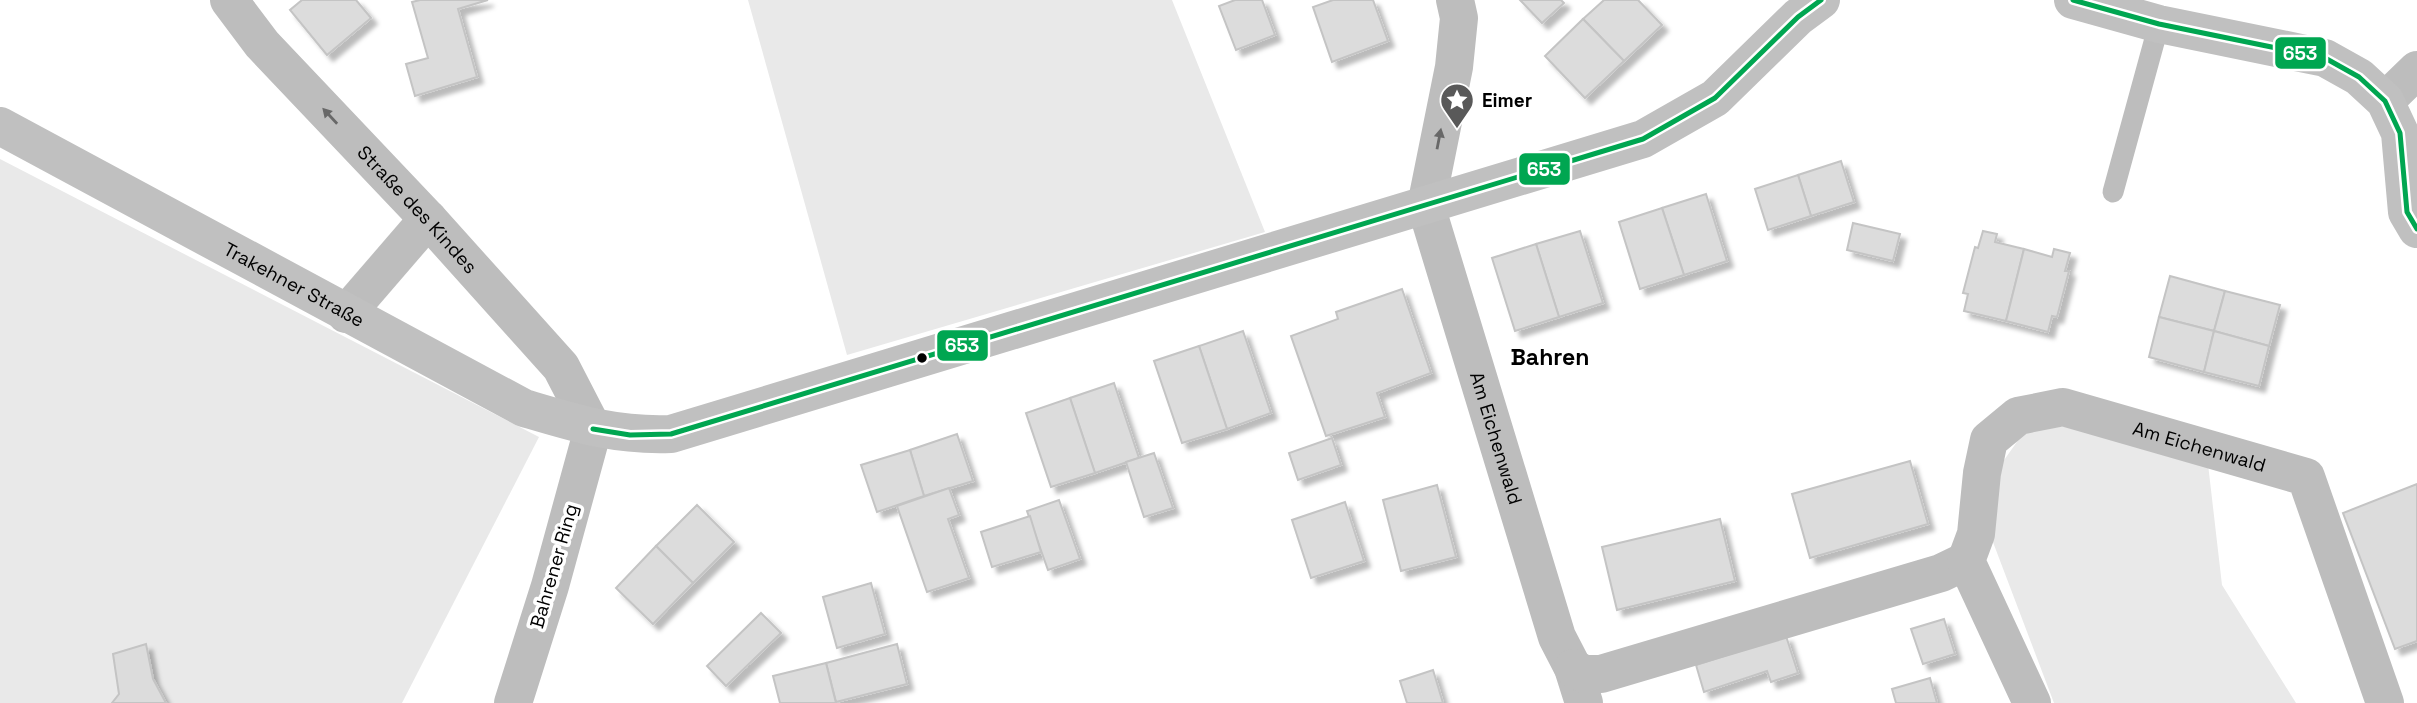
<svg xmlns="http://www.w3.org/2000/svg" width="2417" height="703" viewBox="0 0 2417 703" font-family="'Space Grotesk',sans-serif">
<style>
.green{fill:#e9e9e9}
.building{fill:#dcdcdc;stroke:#c4c4c4;stroke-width:2;filter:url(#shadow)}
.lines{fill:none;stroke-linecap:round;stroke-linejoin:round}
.lane{stroke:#bdbdbd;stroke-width:21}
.street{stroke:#bdbdbd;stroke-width:38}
.secondary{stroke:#c0c0c0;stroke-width:38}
.bus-1-casing{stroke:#fff;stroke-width:10}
.bus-1{stroke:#00a651;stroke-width:5}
.oneway{fill:#686868}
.bus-dot{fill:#000;stroke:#fff;stroke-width:2.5}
.labels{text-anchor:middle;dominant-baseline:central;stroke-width:7;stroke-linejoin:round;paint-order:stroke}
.poi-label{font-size:19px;font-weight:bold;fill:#000;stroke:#fff;text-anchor:start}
.street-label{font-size:19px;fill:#000;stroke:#fff}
.quarter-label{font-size:23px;font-weight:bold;fill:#000;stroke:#fff}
.line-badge{stroke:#fff;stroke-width:2.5}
.badge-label{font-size:19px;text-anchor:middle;font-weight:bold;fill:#fff}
</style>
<defs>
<filter id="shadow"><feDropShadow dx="6" dy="6" stdDeviation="2" flood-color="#0004"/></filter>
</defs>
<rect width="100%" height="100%" fill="#fff"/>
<g class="green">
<path d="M748 0H1172L1265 232 847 355Z"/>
<path d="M0 159 539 437 402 703H0Z"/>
<path d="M2076 426 2208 464 2222 585 2296 703H2054L1988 529 2002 463 2026 429Z"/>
</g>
<g class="building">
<path d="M302 0H356L371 18 327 55 290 10Z"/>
<path d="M420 0H488L458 9 477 77 415 96 406 64 428 58 412 2Z"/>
<path d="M1235 0H1262L1275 35 1236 50 1219 6Z"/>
<path d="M1333 0H1373L1388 41 1332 62 1313 7Z"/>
<path d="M1520 0H1561L1564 3 1542 23Z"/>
<path d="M1604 0H1638L1662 25 1624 61 1583 19Z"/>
<path d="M1583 19 1624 61 1585 98 1545 56Z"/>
<path d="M1841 161 1854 202 1811 216 1798 175Z"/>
<path d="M1798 175 1811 216 1768 230 1755 189Z"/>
<path d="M1706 194 1727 261 1684 275 1662 208Z"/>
<path d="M1662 208 1684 275 1640 289 1619 222Z"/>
<path d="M1853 223 1900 234 1893 261 1847 250Z"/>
<path d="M1580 231 1603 303 1559 317 1536 244Z"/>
<path d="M1983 231 1997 234 1995 242 2024 249 2006 321 1964 311 1968 294 1963 293 1975 247 1978 248Z"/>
<path d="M1536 244 1559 317 1515 331 1492 258Z"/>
<path d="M2024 249 2052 257 2054 249 2070 253 2065 271H2069L2057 317 2052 316 2048 332 2006 321Z"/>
<path d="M2170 276 2225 291 2214 331 2159 317Z"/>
<path d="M1402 289 1431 373 1377 393 1385 417 1326 436 1291 336 1338 319 1336 312Z"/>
<path d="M2225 291 2280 305 2269 346 2214 331Z"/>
<path d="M2159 317 2214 331 2204 372 2149 357Z"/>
<path d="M1243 331 1271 413 1227 429 1199 346Z"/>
<path d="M2214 331 2269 346 2259 386 2204 372Z"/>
<path d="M1199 346 1227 429 1182 443 1154 361Z"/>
<path d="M1114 383 1139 458 1095 473 1070 398Z"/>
<path d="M1070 398 1095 473 1051 487 1026 413Z"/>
<path d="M957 434 973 481 924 496 910 450Z"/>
<path d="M1332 438 1341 465 1298 480 1289 453Z"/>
<path d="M910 450 924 496 877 512 861 465Z"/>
<path d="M1154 453 1173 508 1144 517 1126 462Z"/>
<path d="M1910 461 1928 524 1810 558 1792 494Z"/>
<path d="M2417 484V641L2395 649 2343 513Z"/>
<path d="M1437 485 1456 557 1401 571 1383 500Z"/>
<path d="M949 488 959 515 948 519 969 578 927 592 897 506Z"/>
<path d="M1059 500 1080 559 1048 570 1027 511Z"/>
<path d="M1345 502 1364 561 1311 578 1292 520Z"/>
<path d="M697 505 734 542 693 583 656 546Z"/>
<path d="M1030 516 1041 552 992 567 981 532Z"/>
<path d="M1720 519 1735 581 1617 610 1602 547Z"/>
<path d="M656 546 693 583 653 624 616 588Z"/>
<path d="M871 583 885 634 837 648 823 597Z"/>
<path d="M761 613 781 633 726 686 707 666Z"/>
<path d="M1944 619 1955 654 1923 664 1911 629Z"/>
<path d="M1786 636 1798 673 1771 682 1767 671 1704 692 1696 665Z"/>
<path d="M146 644 153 679 166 703H112L119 694 113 654Z"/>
<path d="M897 644 907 684 836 702 826 663Z"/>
<path d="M826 663 836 703H780L773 676Z"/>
<path d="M1433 670 1443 703H1407L1400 681Z"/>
<path d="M1930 678 1937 703H1896L1892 689Z"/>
</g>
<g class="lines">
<path class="lane" d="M2113 192 2159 24"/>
<g class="street">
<path id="s1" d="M229 0 262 44 428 219 561 367 593 429 550 586 513 703"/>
<path id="s2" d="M1455 0 1459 18 1454 67 1426 206 1557 637 1573 668 1584 703"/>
<path d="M2385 101 2417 70"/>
<path d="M346 314 428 219"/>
<path d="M1573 668 1584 674H1601L1941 573 1966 561"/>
<path id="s3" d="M2032 703 1966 561 1976 534 1982 473 1989 440 2018 416 2063 407 2306 477 2385 703"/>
</g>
<g class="secondary">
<path d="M2073 0 2159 24 2325 58 2359 77 2385 101 2400 133 2407 212 2417 229"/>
<path id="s4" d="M0 126 524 408C578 424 615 436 671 434L1643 139 1715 98 1798 17 1821 0"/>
</g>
<g class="bus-1-casing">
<g id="bus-1">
<path d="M2073 0 2159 24 2325 58 2359 77 2385 101 2400 133 2407 212 2417 229"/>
<path d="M593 429 630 435 671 434 1643 139 1715 98 1798 17 1821 0"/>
</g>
</g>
<use href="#bus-1" class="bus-1"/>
</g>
<defs><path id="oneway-solid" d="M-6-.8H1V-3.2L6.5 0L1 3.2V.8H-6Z" transform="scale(1.75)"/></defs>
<g class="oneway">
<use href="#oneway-solid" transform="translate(330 116) rotate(-133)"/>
<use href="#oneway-solid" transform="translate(1439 139) rotate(-79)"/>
</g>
<defs>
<g id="sight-pin" transform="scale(1.75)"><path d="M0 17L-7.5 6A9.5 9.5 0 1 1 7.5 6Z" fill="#595959" stroke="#fff"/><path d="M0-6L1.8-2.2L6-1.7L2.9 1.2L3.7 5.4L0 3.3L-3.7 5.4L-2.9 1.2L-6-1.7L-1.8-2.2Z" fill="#fff"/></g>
</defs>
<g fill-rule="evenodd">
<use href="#sight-pin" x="1457" y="100"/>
</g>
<circle class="bus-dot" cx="922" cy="358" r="6"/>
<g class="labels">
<g class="poi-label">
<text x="1482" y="100">Eimer</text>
</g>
<g class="street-label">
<text stroke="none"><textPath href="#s1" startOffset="282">Straße des Kindes</textPath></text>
<text stroke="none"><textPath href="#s4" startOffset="334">Trakehner Straße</textPath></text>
<text stroke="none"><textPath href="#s2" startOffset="452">Am Eichenwald</textPath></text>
<text stroke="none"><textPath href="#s3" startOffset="506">Am Eichenwald</textPath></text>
<text transform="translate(554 566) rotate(-74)">Bahrener Ring</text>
</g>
<g class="quarter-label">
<text x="1550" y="357">Bahren</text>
</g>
</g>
<g class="line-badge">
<rect x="2274" y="36" width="53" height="34" rx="7" fill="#00a651"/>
<rect x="1518" y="152" width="53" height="34" rx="7" fill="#00a651"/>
<rect x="936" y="329" width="53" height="33" rx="7" fill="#00a651"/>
</g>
<g class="badge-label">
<text x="2300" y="60">653</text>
<text x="1544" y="176">653</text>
<text x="962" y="352">653</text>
</g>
</svg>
